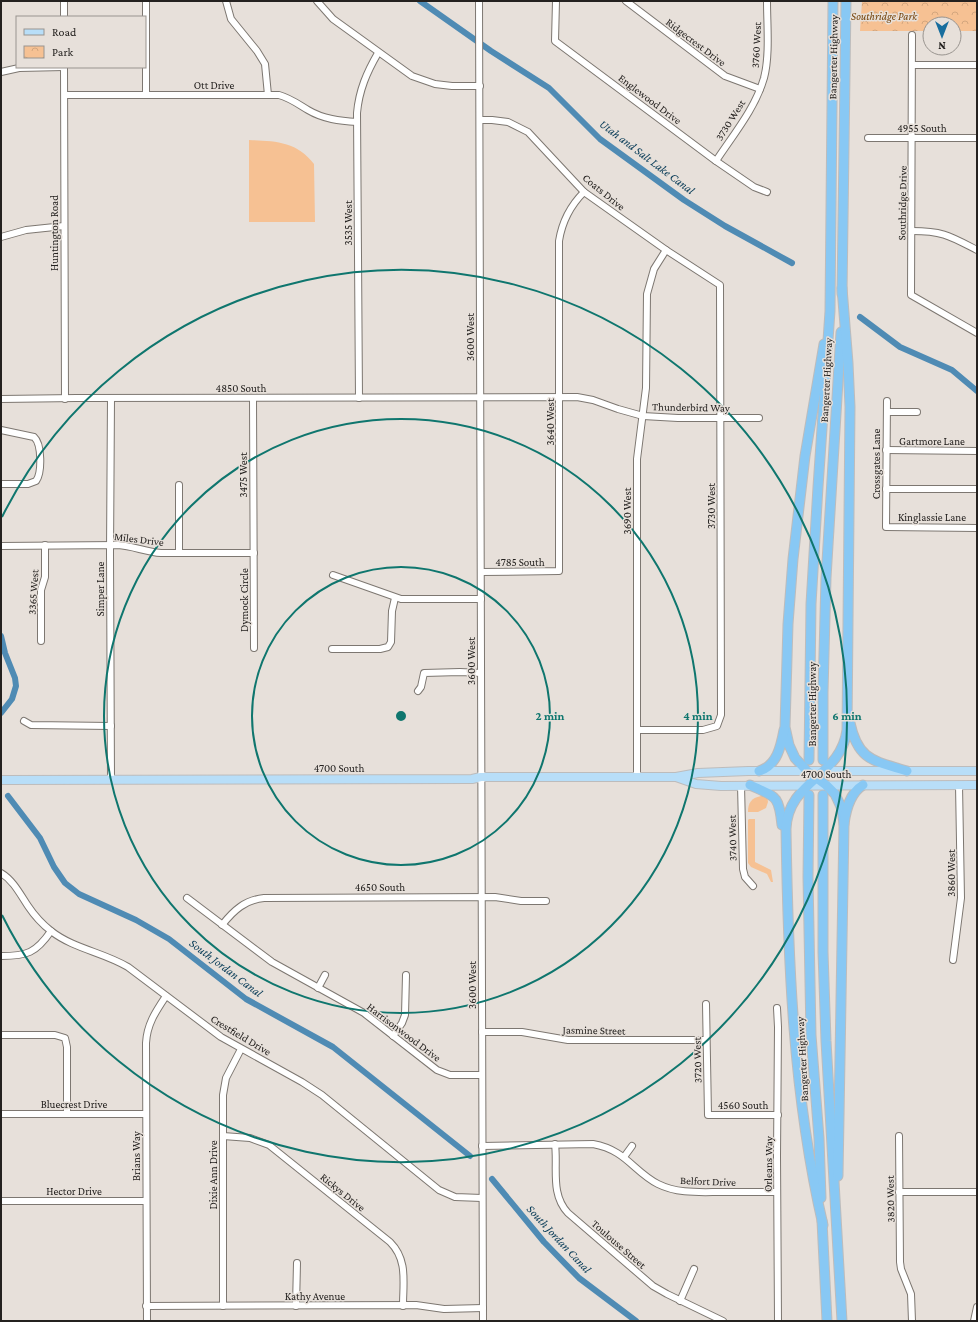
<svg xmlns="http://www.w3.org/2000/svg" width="978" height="1322" viewBox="0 0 978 1322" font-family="'Crimson Pro',serif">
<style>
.green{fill:#f6c193}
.park{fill:url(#park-crowns)}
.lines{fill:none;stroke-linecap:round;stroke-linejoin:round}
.canal{stroke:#4f8bb4;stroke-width:6}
.minor-casing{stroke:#7d7771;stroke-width:8}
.major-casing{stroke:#bdbcbc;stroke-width:10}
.highway-casing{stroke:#bdbcbc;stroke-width:11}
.minor{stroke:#fff;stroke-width:6}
.major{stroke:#b8def8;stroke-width:8}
.highway{stroke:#88c8f4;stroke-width:9}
.ring{fill:none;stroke:#0f766e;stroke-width:2}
.labels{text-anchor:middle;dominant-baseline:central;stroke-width:3;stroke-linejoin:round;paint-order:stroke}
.park-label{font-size:11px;font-style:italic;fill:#744209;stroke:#e7e0da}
.street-label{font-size:11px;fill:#24211f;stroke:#e7e0da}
.water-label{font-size:12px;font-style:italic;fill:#083b57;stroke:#e7e0da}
.centre{fill:#0f766e;stroke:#e7e0da;stroke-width:2}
.ring-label{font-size:12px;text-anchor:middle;font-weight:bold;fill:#0f766e;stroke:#e7e0da;stroke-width:3;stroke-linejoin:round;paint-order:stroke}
</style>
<defs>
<pattern id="park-crowns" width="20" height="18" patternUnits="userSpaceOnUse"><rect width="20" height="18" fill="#f6c193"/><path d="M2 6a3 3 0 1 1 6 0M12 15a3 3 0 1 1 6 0" fill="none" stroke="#d3a67e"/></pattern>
</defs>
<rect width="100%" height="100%" fill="#e7e0da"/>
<g class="green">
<path d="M249 140C274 141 297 141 314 164L315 222H249Z"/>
<path d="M761 796H767L768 802 766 808 758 812H748C748 803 751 798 761 796Z"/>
<path d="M749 819H755V862L771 870 773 882H771L767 874 751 867 748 863V820Z"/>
</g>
<path class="park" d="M862 1H977V31H954V24H930V31H860Z"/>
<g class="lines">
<g class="canal">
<path d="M420 1 491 51 549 88 600 139 684 200 725 226 792 263"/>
<path d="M860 317 900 347 952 370 977 391"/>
<path d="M1 636 5 653 15 678 16 686 12 699 1 713"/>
<path d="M8 796 40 838 54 867 65 883 79 894 136 920 169 939 246 999 333 1047 470 1156"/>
<path d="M492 1179 544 1242 579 1278 636 1321"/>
</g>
<g class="minor-casing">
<g id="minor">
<path d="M64 1V17"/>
<path d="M146 1V95"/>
<path d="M226 1 231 19 257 51 265 64 268 95"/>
<path d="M317 1 333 19 412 76 435 84 452 86H480"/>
<path d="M479 1 483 1321"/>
<path d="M556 1 555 41 716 161 754 187 767 192"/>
<path d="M626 1 725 76 760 89"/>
<path d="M912 35 911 295 977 333"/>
<path d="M913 65H977"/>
<path d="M64 67 65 399"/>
<path d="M1 72 19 68 64 67"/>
<path d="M65 95H279C290 98 298 104 308 110 323 119 340 121 357 122"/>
<path d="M480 120H492L508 122 528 132 584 192 666 250 720 285 721 715 717 726 703 730H638"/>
<path d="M868 138H977"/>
<path d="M716 161C733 135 755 109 764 78 770 55 767 25 767 1"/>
<path d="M912 231C943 231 950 236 977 250"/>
<path d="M1 237 26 230 64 226"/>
<path d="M111 398 110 553 111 780"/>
<path d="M253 398 254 648"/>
<path d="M359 398 357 113C359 90 367 72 378 53"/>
<path d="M1 399 76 398 577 397 593 400 618 409 643 416 678 418H759"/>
<path d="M887 401 886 527 977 528"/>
<path d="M887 412H917"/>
<path d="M1 430 34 437C42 444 42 473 36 481L28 484H1"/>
<path d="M886 450 977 451"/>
<path d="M179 485V553"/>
<path d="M886 489H977"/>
<path d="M1 546 118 545C133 546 146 552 161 553H254"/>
<path d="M481 572 559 571V241C562 222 570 206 584 192"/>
<path d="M333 575 401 599H481"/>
<path d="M41 641V590L45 577V545"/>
<path d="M332 649H380L388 647 391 642 392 611 395 598"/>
<path d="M418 691 421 687 424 673 460 672 481 673"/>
<path d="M24 721 31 725 111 726"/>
<path d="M637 777V459L646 388 647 294 654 269 666 250"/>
<path d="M741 785 743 869 745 877 753 886"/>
<path d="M1 873C13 880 20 894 28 906 34 915 42 924 51 931 74 949 103 952 128 967L221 1037 302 1082 322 1095 439 1190 455 1197 482 1198"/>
<path d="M187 898 272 962 364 1013 437 1070 450 1075H482"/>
<path d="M222 925C234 910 245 900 264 898L495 897 521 901H546"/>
<path d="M1 956C27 956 36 953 51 931"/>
<path d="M953 960 961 898 959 785"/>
<path d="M318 988 325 975"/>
<path d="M706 1004 708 1115H778"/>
<path d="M777 1008 778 1027 777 1156 778 1321"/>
<path d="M482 1032H522L568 1040H706"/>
<path d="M1 1035H55L65 1038 67 1047V1114"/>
<path d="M393 1036 402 1023 405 1015 406 975"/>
<path d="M1 1114H146"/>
<path d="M223 1136 250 1138 269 1145 390 1242C408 1260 403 1282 403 1306"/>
<path d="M899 1136 900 1262 901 1269 911 1294 912 1321"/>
<path d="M555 1144C558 1167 550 1194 568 1213L653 1286 667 1294 723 1321"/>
<path d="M482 1146 593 1144C626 1150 633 1171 658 1184 678 1194 700 1192 722 1192 740 1192 759 1192 777 1192"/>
<path d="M624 1157 632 1146"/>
<path d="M899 1192H977"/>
<path d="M1 1201H146"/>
<path d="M680 1301 694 1269"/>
<path d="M146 1306 416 1305 444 1309 483 1308"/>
<path d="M223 1306V1095L226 1078 241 1049"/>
<path d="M296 1306 297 1263"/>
<path d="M147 1321 146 1043C147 1024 156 1011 166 996"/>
<path d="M974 1321 977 1307"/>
</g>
</g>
<g class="major-casing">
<g id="major">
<path d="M676 777 696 784 721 786 977 785"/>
<path d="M1 780 472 779 481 777H676L698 773 748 771H977"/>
</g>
</g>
<g class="highway-casing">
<g id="highway">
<path d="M842 294 846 1"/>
<path d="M824 344 805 456 793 559 788 624 785 727 789 745 795 758 807 771 826 785 835 794 842 809 844 824"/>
<path d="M850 723C858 761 875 761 907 771"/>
<path d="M809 760 811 604 818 487 830 311 833 1"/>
<path d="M823 760V692L826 578 841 332"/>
<path d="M759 771C777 766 781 746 784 730"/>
<path d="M750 785C776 797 779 795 782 825"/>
<path d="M809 795 808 877 811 1035 819 1138 821 1198"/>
<path d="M823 795V952L826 1041 842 1321"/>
<path d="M838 1176 844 824C846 809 850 793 863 785"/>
<path d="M822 1221 827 1321"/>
<path d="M823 1225C793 1095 788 962 786 829 788 780 841 777 847 730L850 407 848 363 842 288"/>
</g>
</g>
<use href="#minor" class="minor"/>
<use href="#major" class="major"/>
<use href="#highway" class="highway"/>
</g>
<g class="ring">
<circle cx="401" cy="716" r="149"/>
<circle cx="401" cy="716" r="297"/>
<path d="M2 517A446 446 0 1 1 2 915"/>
</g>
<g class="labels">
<g class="park-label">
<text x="884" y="16">Southridge Park</text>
</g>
<g class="street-label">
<text transform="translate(696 42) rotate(37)">Ridgecrest Drive</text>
<text transform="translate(756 45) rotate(-87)">3760 West</text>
<text transform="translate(833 57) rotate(-89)">Bangerter Highway</text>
<text x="214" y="85">Ott Drive</text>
<text transform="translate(650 99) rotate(37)">Englewood Drive</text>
<text transform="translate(730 120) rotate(-58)">3730 West</text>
<text x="922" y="128">4955 South</text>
<text transform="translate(604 192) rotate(39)">Coats Drive</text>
<text transform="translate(902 203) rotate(-89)">Southridge Drive</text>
<text transform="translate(348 223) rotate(-90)">3535 West</text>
<text transform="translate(54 233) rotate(-90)">Huntington Road</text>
<text transform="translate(470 337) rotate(-90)">3600 West</text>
<text transform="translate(826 380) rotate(-87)">Bangerter Highway</text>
<text x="241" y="388">4850 South</text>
<text transform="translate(691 407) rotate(1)">Thunderbird Way</text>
<text transform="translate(550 422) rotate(-90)">3640 West</text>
<text x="932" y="441">Gartmore Lane</text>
<text transform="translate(876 464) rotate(-90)">Crossgates Lane</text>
<text transform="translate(243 475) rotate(-90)">3475 West</text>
<text transform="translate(711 506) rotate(-90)">3730 West</text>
<text transform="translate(627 511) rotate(-90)">3690 West</text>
<text x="932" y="517">Kinglassie Lane</text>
<text transform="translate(139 539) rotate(7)">Miles Drive</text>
<text x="520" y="562">4785 South</text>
<text transform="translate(100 589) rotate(-90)">Simper Lane</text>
<text transform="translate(33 592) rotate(-86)">3365 West</text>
<text transform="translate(244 600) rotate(-90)">Dymock Circle</text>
<text transform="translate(471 661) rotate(-90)">3600 West</text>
<text transform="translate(812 704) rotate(-90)">Bangerter Highway</text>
<text x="339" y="768">4700 South</text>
<text x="826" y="774">4700 South</text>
<text transform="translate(732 838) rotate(-91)">3740 West</text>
<text transform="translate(951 873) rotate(-90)">3860 West</text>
<text x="380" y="887">4650 South</text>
<text transform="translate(472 985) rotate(-90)">3600 West</text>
<text transform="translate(594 1030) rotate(1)">Jasmine Street</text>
<text transform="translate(404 1032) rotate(37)">Harrisonwood Drive</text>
<text transform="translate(241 1035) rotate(31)">Crestfield Drive</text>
<text transform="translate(802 1059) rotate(-93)">Bangerter Highway</text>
<text transform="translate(697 1060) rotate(-91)">3720 West</text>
<text x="74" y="1104">Bluecrest Drive</text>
<text x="743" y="1105">4560 South</text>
<text transform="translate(136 1156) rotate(-90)">Brians Way</text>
<text transform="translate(768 1164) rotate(-89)">Orleans Way</text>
<text transform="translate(213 1175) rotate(-90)">Dixie Ann Drive</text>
<text transform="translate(708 1181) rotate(2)">Belfort Drive</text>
<text x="74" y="1191">Hector Drive</text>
<text transform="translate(343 1192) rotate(39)">Rickys Drive</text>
<text transform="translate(890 1199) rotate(-91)">3820 West</text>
<text transform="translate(619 1244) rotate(41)">Toulouse Street</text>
<text x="315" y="1296">Kathy Avenue</text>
</g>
<g class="water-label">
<text transform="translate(647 157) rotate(37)">Utah and Salt Lake Canal</text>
<text transform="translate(226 968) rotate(37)">South Jordan Canal</text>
<text transform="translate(559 1239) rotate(47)">South Jordan Canal</text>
</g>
</g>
<circle cx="401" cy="716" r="6" class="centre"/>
<g class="ring-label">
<text x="550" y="720">2 min</text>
<text x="698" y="720">4 min</text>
<text x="847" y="720">6 min</text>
</g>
<rect width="978" height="1322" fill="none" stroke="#24211f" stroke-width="4"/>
<rect x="16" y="16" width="130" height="52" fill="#e7e0da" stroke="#99948f"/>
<rect x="24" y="29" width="20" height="6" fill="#b8def8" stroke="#99948f"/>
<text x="52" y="36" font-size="12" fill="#24211f">Road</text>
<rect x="24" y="46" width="20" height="12" fill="url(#park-crowns)" stroke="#99948f"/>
<text x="52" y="56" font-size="12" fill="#24211f">Park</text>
<g transform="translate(942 36) rotate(180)"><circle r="19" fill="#e7e0da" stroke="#99948f"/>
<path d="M0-3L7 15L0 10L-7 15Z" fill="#186e9e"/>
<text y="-6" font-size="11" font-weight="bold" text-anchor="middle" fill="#24211f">N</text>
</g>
</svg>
